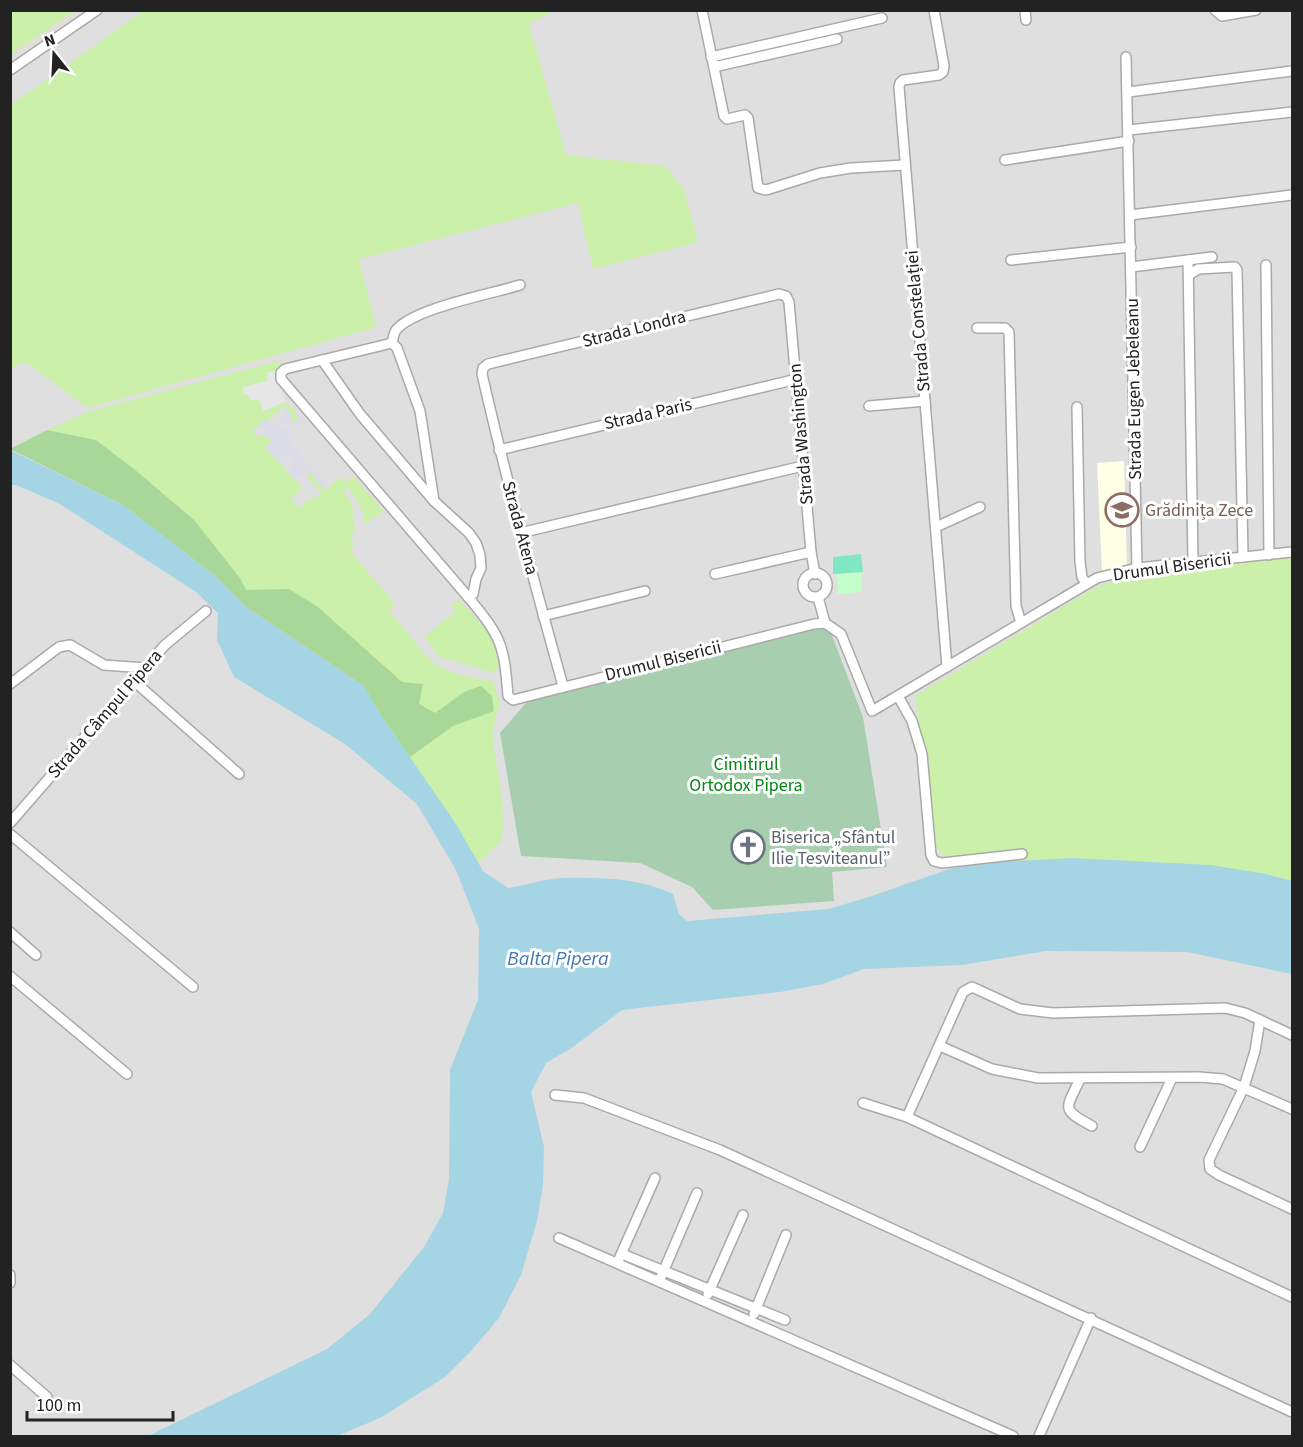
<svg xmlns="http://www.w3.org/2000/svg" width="1303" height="1447" viewBox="0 0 1303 1447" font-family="'Source Sans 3',sans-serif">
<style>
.residential{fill:#e0dfdf}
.education{fill:#feffe4}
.airport{fill:#e1dfd9}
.grass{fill:#cbf0aa}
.forest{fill:#a9d699}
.cemetery{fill:#a7ceae}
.park{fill:#c3ffc9}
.pitch{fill:#7fe8c3}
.parking{fill:#e6e6e6}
.plaza{fill:#dcdce9}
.water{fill:#a5d4e4}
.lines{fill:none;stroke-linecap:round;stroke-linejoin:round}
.minor-casing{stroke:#a9a9a9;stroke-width:12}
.minor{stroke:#fff;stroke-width:9}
.labels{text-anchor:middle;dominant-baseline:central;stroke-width:6;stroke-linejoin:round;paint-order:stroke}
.street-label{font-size:18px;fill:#222;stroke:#fff}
.education-label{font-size:18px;fill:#785e54;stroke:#fff;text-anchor:start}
.park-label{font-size:18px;fill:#028811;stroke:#fff}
.worship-label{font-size:18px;fill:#5b616d;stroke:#fff;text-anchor:start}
.water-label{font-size:20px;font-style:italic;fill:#4077b3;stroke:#fff}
</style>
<rect width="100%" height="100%" fill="#f3efe8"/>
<path class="residential" d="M90 10 1292 11V1436H11V64Z"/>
<path class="education" d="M1124 461 1127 566 1102 571 1097 463Z"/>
<path class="airport" d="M11 11H90L11 64Z"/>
<g class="grass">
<path d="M11 10H75V11L11 54Z"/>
<path d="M143 11H553L529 24 566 155 666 166 684 190 698 242 593 269 578 203 359 259 376 327 87 408 26 362 11 368V105Z"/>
<path d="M277 361 282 366 276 371 267 373 268 381 243 387 244 394H248L259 399 263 410 285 402 297 412 295 413 299 417 293 423 290 419 292 417 283 406 281 407 282 408 267 421 265 419 252 431 257 437 262 434 273 440 265 447 302 488 291 499 300 508 310 498 312 501 321 493 306 475 309 472 325 490 340 477 345 483 353 476 384 511 364 524 363 512 348 487 343 491 352 503 355 531 350 537 355 545 349 550 395 604 389 611 429 659C447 674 471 678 493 681L500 705C487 734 496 759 501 789 503 807 503 824 502 841L478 863 456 824 123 505 10 449 47 430 88 412Z"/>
<path d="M1292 556V881C1242 867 1199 865 1147 862 1087 859 1027 858 967 866L963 854 947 859 937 849 915 696 1089 591 1109 582 1136 576Z"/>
<path d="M459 599 493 638 500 665 494 673 440 657 424 637 456 611 451 606Z"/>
</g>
<path class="forest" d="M47 430 96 440 134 469 194 520 240 578 246 590 289 589 318 607 402 682 423 684 419 704 435 713 464 692 481 686 492 696 494 711 453 726 410 757 378 711 364 686 246 607 214 575 123 505 10 449Z"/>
<path class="cemetery" d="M828 625 863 717 887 867 832 872 834 901 713 910 692 887 640 863 521 856 500 733 531 697Z"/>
<path class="park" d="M861 572 862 592 838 594 837 574Z"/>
<path class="pitch" d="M861 554 863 572 833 574V557Z"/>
<path class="parking" d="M276 371 285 402 263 411 259 399 251 401 248 394 244 395 243 387 268 381 267 373Z"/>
<path class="plaza" d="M283 406 293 417 290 419 293 423 299 418 295 413 297 412 304 420 296 426 293 423 289 426 285 423 278 429 287 428 290 431 286 435V439L292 434 294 436 289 441 328 487 325 490 309 472 306 475 304 473 295 480 287 472 296 463 289 454 278 462 265 447 272 440 262 434 265 431 259 424 265 419 272 427 287 414 281 407Z"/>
<path class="water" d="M10 450 123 505 214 575 246 607 364 686 378 711 456 824 483 871 508 888C526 885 545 879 563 878 600 877 640 878 673 894L679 914 687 921 828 909 869 897 952 868 997 862 1072 858 1211 865 1266 874 1292 881V974L1187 952 1046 951 962 965 864 969 823 984 780 992 622 1010 573 1047 546 1063 531 1092 544 1147 543 1185 537 1221 521 1275 499 1318 472 1350 445 1377 380 1418 337 1436H148L327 1349 370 1314 424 1247 443 1213 449 1180 450 1070 478 1000 479 929 456 870 417 804 345 744 234 677 217 640 218 613 196 592 60 504 16 485H11Z"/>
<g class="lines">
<g class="minor-casing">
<g id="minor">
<path d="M702 10 724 116 727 119 745 115 748 118 758 188 766 190 820 173 851 168 905 165"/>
<path d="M934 10 944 66 943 72 939 75 903 80 900 83 899 87 947 667"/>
<path d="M1025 10 1026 20"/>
<path d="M1215 10 1222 16 1256 10"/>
<path d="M711 57 882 18"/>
<path d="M1126 57 1137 568"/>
<path d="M714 67 837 39"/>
<path d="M10 70 97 10"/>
<path d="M1128 92 1292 71"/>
<path d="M1129 130 1292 112"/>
<path d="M1005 160 1129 141"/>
<path d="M1130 215 1292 195"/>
<path d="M1011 260 1131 247"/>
<path d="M1188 260 1193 562"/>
<path d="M1266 265 1269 555"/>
<path d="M1131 267 1212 257"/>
<path d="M1189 275 1198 269 1235 267 1237 270 1243 557"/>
<path d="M977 328H1005L1009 332 1016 606 1021 623"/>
<path d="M392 343 397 348 420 411 434 501 469 533 476 543 480 555 481 568 476 579 473 594 469 598C502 638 504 645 508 696L513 700 814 624 825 623 841 634 872 711 1097 578 1137 568 1292 552"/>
<path d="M392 343 285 369 281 373V379L469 598"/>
<path d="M392 343C393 338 394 333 396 330 414 308 491 294 520 285"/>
<path d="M322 360 360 414 434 501"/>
<path d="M869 406 925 401"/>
<path d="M1077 407 1080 562 1082 577 1086 584"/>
<path d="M499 450 797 379"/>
<path d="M936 527 980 507"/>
<path d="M520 533 803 466"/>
<circle cx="815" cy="585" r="12"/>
<path d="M715 574 811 552"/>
<path d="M818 597 825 623"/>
<path d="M543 616 645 591"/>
<path d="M135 682 239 774"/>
<path d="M10 684 59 647 70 645 104 665 146 668"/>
<path d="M563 686C534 582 506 479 482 374L483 368 488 364 779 294 786 296 789 302 811 552 815 574"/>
<path d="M898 696 912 721 922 754 931 855 934 861 942 863 1022 854"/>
<path d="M10 823 165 645 206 611"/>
<path d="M10 834 193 987"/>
<path d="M10 932 36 955"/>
<path d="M10 976 127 1074"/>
<path d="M1260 1020 1255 1051 1244 1087 1209 1160 1210 1169 1219 1175 1292 1209"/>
<path d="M940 1046 992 1069 1038 1078 1199 1077 1223 1079 1292 1109"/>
<path d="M1080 1079C1066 1109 1060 1109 1092 1126"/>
<path d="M555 1095 584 1098 720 1150 1292 1412"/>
<path d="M863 1103 907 1117 1292 1297"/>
<path d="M907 1117 963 992 972 987 1020 1009 1053 1013 1225 1008 1245 1013 1292 1035"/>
<path d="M1140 1147 1172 1078"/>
<path d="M559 1238 1013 1436"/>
<path d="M622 1254 785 1320"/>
<path d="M619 1259 655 1178"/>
<path d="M10 1275V1283"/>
<path d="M661 1277 697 1193"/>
<path d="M708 1294 743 1215"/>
<path d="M754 1314 786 1235"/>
<path d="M10 1365 47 1397"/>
<path d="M1039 1436 1091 1318"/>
</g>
</g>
<use href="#minor" class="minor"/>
</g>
<defs>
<g id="school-ring" transform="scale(1.725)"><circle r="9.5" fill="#fff" stroke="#8d6e63" stroke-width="1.5"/><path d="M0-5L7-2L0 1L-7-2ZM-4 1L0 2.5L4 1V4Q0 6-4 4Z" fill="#8d6e63"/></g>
<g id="church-ring" transform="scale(1.725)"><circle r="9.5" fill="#fff" stroke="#6b7280" stroke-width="1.5"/><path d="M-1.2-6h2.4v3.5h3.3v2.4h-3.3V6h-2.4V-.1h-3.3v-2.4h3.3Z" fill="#6b7280"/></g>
</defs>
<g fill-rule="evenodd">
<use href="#school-ring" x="1122" y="510"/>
<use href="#church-ring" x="748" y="847"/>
</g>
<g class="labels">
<g class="street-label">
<text transform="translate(918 321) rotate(-95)">Strada Constelației</text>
<text transform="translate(634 329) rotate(-14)">Strada Londra</text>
<text transform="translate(1134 389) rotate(-91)">Strada Eugen Jebeleanu</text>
<text transform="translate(648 414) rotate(-13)">Strada Paris</text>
<text transform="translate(801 434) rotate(-95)">Strada Washington</text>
<text transform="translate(520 528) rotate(75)">Strada Atena</text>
<text transform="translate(1172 567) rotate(-8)">Drumul Bisericii</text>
<text transform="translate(663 661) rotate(-14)">Drumul Bisericii</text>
<text transform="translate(105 714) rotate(-49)">Strada Câmpul Pipera</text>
</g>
<g class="education-label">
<text x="1145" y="510">Grădinița Zece</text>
</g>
<g class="park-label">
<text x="746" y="764">Cimitirul<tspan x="746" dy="21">Ortodox Pipera</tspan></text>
</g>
<g class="worship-label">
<text x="771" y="837">Biserica „Sfântul<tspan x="771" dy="21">Ilie Tesviteanul”</tspan></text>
</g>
<g class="water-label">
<text x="558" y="959">Balta Pipera</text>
</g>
</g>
<rect width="1303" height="1447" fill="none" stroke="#222222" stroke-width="24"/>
<g transform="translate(54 54) rotate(342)" stroke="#ffffff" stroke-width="4.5" paint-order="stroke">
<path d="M0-4.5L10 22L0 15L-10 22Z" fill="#222222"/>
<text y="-9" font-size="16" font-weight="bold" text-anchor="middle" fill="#222222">N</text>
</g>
<path d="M27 1411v9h146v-9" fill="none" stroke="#222222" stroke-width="3"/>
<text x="36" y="1411" font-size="18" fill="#222222" stroke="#ffffff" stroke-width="4.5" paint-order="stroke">100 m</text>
</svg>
